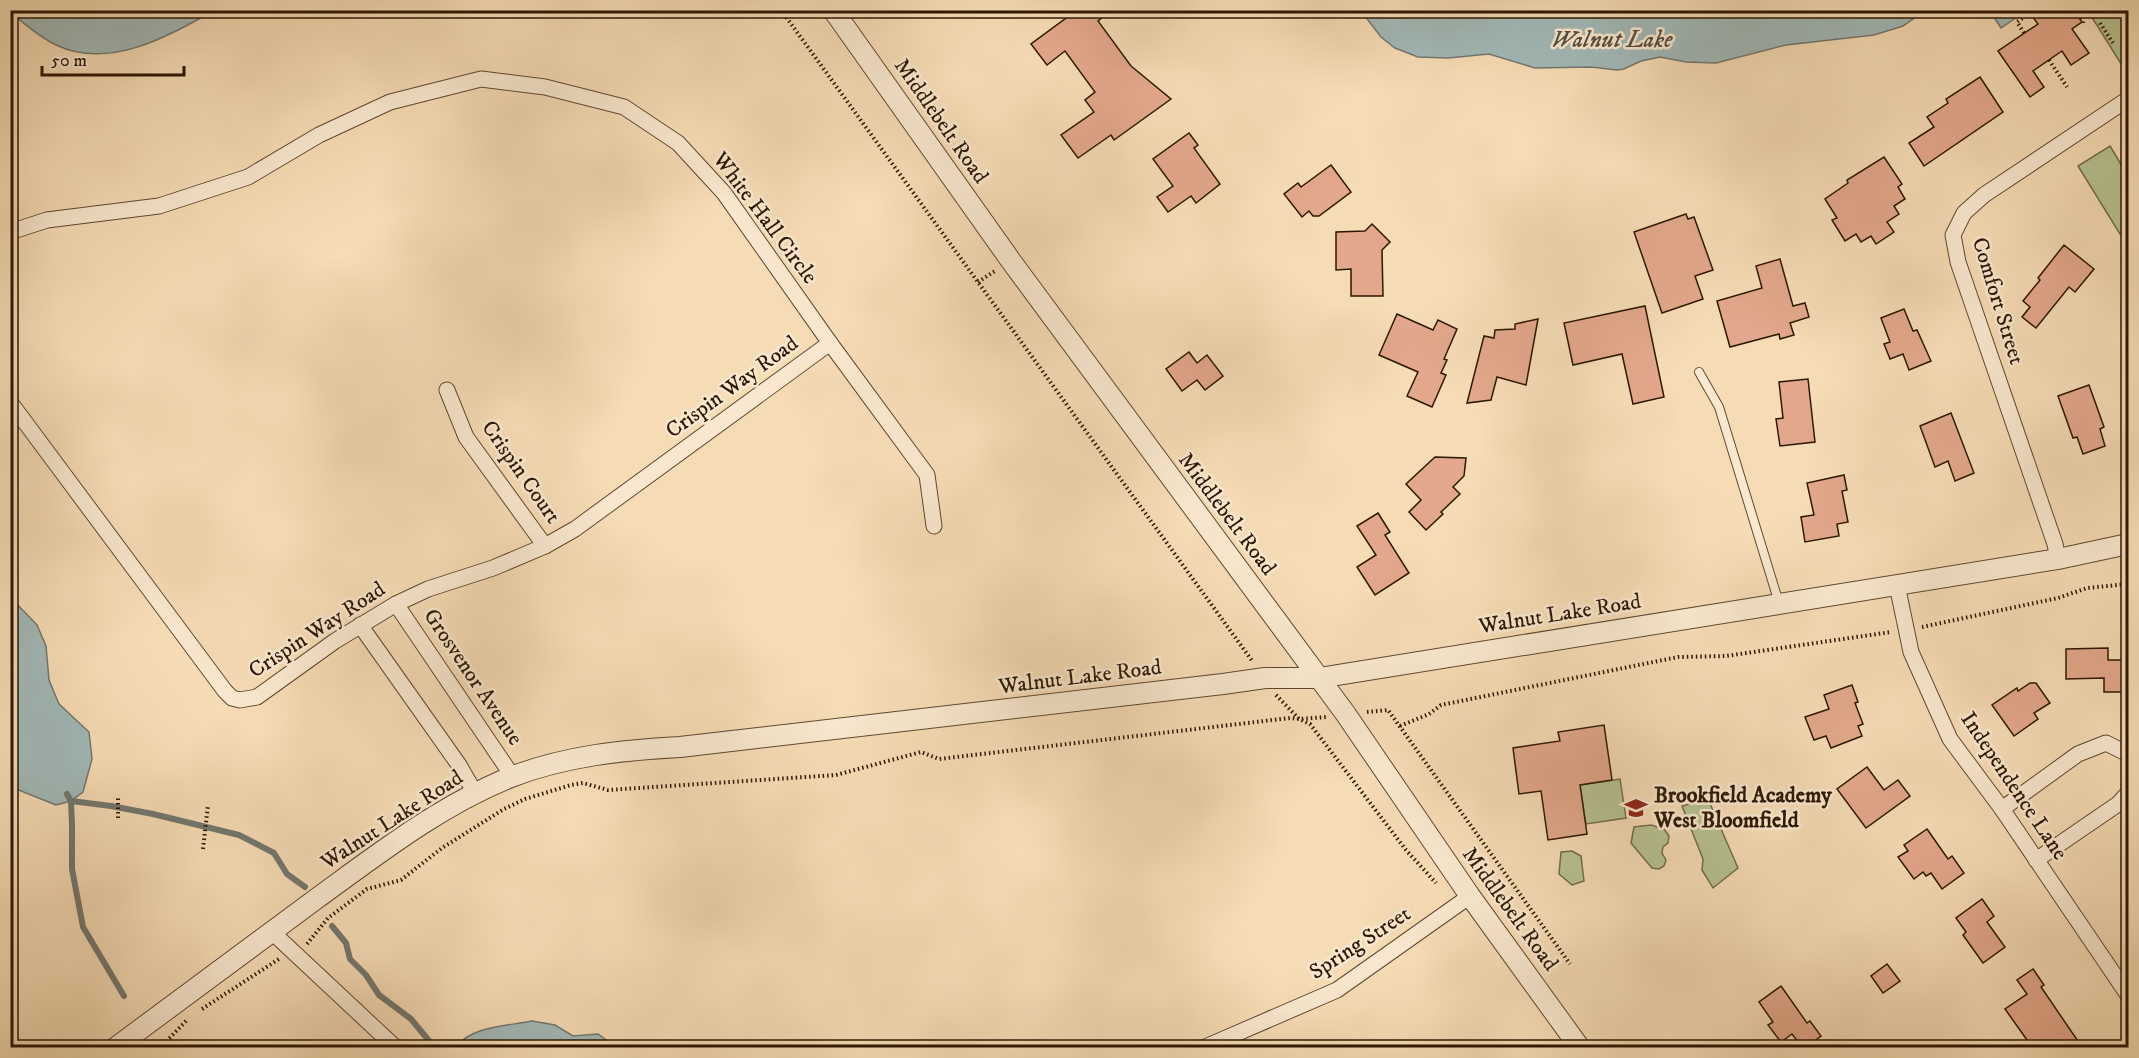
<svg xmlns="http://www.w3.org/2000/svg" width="2139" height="1058" viewBox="0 0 2139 1058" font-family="'IM FELL DW Pica',serif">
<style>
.green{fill:#b7c291;stroke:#726c4a;stroke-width:1.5}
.water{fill:#a1b9b8;stroke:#737870;stroke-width:1.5}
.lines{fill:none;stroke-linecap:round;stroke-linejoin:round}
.stream{stroke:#737870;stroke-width:6}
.building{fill:#e3a88b;stroke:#2d1703;stroke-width:1.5}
.service-casing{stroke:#5f4830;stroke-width:10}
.minor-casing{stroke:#5f4830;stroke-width:17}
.tertiary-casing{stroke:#5f4830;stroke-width:22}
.path{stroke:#2d1703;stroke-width:4;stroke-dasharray:1.5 3;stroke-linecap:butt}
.service{stroke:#f9e8cf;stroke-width:8}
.minor{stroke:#f9e8cf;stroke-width:15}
.tertiary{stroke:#f9e8cf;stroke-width:20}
.labels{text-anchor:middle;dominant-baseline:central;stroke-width:5;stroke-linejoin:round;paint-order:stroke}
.street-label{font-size:22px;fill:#2d1703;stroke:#f9e8cf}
.poi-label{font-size:22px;font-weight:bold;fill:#2d1703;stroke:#f9e8cf;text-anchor:start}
.water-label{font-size:24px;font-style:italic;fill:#565042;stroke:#f9e8cf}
</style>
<rect width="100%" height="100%" fill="#f6dcb5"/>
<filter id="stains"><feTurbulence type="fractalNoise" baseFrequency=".00333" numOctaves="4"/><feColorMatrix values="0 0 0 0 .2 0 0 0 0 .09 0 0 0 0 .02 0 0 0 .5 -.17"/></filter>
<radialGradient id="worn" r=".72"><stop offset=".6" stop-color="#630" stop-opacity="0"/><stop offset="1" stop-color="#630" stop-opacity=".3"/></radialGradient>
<g class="green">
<path d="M2088 11H2128V75Z"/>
<path d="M2110 146 2128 176V236L2123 239 2078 166Z"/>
<path d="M1620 779 1626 818 1586 824 1580 785Z"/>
<path d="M1708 799 1738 868 1713 888 1702 870 1703 859 1682 806Z"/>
<path d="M1651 825 1664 829 1669 836 1668 843 1663 847 1662 853 1666 860 1664 866 1659 869 1652 868 1631 843 1634 827Z"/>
<path d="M1572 851 1581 856 1584 881 1572 885 1559 874 1561 852Z"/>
</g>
<g class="water">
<path d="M10 11 11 10 213 11C168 37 108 70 56 45 39 37 25 24 11 13Z"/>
<path d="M1361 11H1924L1903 26 1874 35 1786 45 1716 63 1686 62 1660 57 1641 61 1624 69 1617 70 1591 67 1535 68 1489 54 1448 58 1418 57 1395 48 1381 37Z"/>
<path d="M1998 11V10L2026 11 2001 28 1992 14Z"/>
<path d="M10 597 37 625 46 646 49 680 59 704 89 732 92 759 83 792 71 801 56 805 11 787Z"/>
<path d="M532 1021 555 1025 573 1036 598 1034 616 1047H456C471 1026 508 1026 532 1021Z"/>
</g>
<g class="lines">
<g class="stream">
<path d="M67 794 71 801 72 825V869L83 927 124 996"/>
<path d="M71 801 111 806 153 814 239 835 274 853 287 874 305 887"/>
<path d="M332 926 346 943 350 959 366 975 379 995 411 1019 435 1048"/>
</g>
</g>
<g class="building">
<path d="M1060 10H1112L1098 21 1131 66 1171 99 1114 140 1111 135 1078 158 1061 135 1094 112 1085 100 1095 92 1065 51 1047 65 1031 44 1066 18Z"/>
<path d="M2040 10H2074L2082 22 2072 29 2089 53 2071 65 2062 51 2033 71 2044 87 2030 97 1998 51 2038 24 2032 16Z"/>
<path d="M1980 77 2003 112 1924 166 1909 143 1934 127 1927 117 1948 103 1946 99Z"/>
<path d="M1189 133 1198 145 1194 148 1220 184 1196 203 1191 196 1168 212 1157 197 1173 186 1153 159Z"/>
<path d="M1884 157 1902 184 1898 187 1905 199 1894 206 1899 214 1887 222 1894 232 1876 244 1871 236 1861 242 1856 234 1845 241 1832 220 1837 218 1825 199 1848 183 1847 180Z"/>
<path d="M1331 165 1351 192 1319 216H1313L1309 211 1302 217 1284 194 1298 183 1301 187Z"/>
<path d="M1686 214 1688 219 1694 217 1713 270 1695 276 1703 299 1662 313 1634 232Z"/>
<path d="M1372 224 1390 242 1382 250 1383 296H1351V269L1336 270V232L1365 231Z"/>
<path d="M2064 245 2094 269 2075 292 2069 287 2036 328 2022 317 2030 307 2023 301 2040 280 2038 278Z"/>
<path d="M1780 259 1793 306 1805 303 1809 317 1790 323 1794 335 1780 339 1779 334 1730 347 1717 301 1762 288 1756 266Z"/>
<path d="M1645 306 1664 397 1633 404 1622 354 1573 365 1564 323Z"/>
<path d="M1904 309 1913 331 1917 330 1931 361 1909 370 1903 354 1890 359 1884 344 1890 342 1881 318Z"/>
<path d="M1397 314 1433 330 1438 320 1457 329 1444 359 1447 360 1441 373 1446 375 1432 407 1407 396 1418 372 1379 355Z"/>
<path d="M1538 319 1526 385 1497 377 1491 400 1467 403 1484 336 1494 338 1495 330 1515 329V324Z"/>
<path d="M1189 352 1197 363 1207 355 1223 376 1205 390 1197 380 1182 391 1166 369Z"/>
<path d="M1808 379 1815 442 1780 446 1776 419 1783 418 1779 382Z"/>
<path d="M2089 385 2104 427 2100 429 2105 446 2083 454 2077 437 2073 438 2058 396Z"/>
<path d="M1951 413 1974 473 1955 481 1948 461 1935 467 1920 426Z"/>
<path d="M1435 457 1466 458 1464 476 1453 487 1460 494 1441 512 1443 514 1426 530 1409 512 1421 500 1406 484Z"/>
<path d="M1844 475 1847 490 1842 491 1848 522 1837 524 1839 536 1805 542 1801 517 1814 515 1807 483Z"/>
<path d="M1378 513 1390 532 1385 535 1409 573 1375 595 1357 567 1376 555 1357 526Z"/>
<path d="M2108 648V660H2127V692H2104V678L2066 679V649Z"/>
<path d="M2030 683H2036L2050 703 2034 713 2038 719 2014 736 1992 705 2017 688 2018 691Z"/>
<path d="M1852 685 1858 702 1855 703 1863 724 1858 726 1862 736 1831 748 1826 736 1814 740 1805 717 1829 709 1824 695Z"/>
<path d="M1604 725 1612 780 1580 785 1587 834 1548 840 1541 791 1519 794 1513 748 1560 741 1558 732Z"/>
<path d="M1867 767 1884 790 1898 780 1910 796 1866 828 1837 789Z"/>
<path d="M1927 829 1948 859 1952 856 1964 873 1942 889 1931 873 1926 876 1923 872 1914 879 1898 857 1908 851 1904 845Z"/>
<path d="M1982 899 1994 916 1987 922 2005 947 1983 963 1963 935 1966 932 1956 918Z"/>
<path d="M1887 964 1900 981 1883 993 1871 976Z"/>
<path d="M2033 969 2044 985 2041 987 2082 1047H2032L2005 1009 2027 994 2017 980Z"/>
<path d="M1781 986 1807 1023 1810 1021 1821 1036 1806 1047H1802L1792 1034 1781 1042 1768 1025 1773 1022 1759 1002Z"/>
</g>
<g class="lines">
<g class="service-casing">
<path id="service" d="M1699 372 1719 407 1779 603"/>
</g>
<g class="minor-casing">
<g id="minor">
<path d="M10 232 47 220 159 206 248 177 319 135 390 102 481 79 545 87 624 107 678 143 724 193 830 343 927 475 934 526"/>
<path d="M447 390 466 437 545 546"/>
<path d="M10 402 225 691 232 698 240 700 257 697 335 641 396 604 428 589 493 568 545 546 575 529 830 343"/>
<path d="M2058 559 2055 544 1958 262 1953 235 1964 213 1984 195 2128 99"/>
<path d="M1897 585 1911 652 1950 739 2002 809 2128 995"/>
<path d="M396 604 513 777"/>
<path d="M360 625 459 765 475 793"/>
<path d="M2002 809 2078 754 2106 743 2128 754"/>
<path d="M2036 860 2118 804 2128 793"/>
<path d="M272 932 396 1048"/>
<path d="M1203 1048 1337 990 1470 896"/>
</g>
</g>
<g class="tertiary-casing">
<g id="tertiary">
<path d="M833 10 1011 261 1345 713 1470 896 1580 1048"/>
<path d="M115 1048C182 998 249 948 316 899 378 854 439 806 511 777 565 756 623 750 680 747L1223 684 1265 678H1319L1897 585 2058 559 2128 544"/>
</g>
</g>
<g class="path">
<path d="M781 10 1253 662"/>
<path d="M2076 10 2083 21V24"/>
<path d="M2100 23 2113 43"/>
<path d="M2024 33 2017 22 2034 10"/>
<path d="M2049 60 2067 87"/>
<path d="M978 282 995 271"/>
<path d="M1922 627 2058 598 2087 588 2128 584"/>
<path d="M1276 695 1299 719 1310 724 1406 850 1436 883"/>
<path d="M1367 712 1388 710 1570 964"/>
<path d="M1400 726 1429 714 1441 705 1678 657 1726 656 1891 632"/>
<path d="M118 818V797"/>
<path d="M203 849 208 805"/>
<path d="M307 944 328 918 367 889 401 880 442 848 504 809 525 799 571 785 583 783 608 790 836 775 921 752 939 759 1290 718 1299 719 1327 717"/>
<path d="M202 1009 279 959"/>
<path d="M160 1048 187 1020"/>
</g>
<use href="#service" class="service"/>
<use href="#minor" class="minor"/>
<use href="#tertiary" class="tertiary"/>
</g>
<defs>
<g id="school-bare" transform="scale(1.8)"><path d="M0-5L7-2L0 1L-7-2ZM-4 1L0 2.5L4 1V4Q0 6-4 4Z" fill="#8f2418" stroke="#f9e8cf" stroke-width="2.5" paint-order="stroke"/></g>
</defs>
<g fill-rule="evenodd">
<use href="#school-bare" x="1636" y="808"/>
</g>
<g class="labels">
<g class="street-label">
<text transform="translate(941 121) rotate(55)">Middlebelt Road</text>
<text transform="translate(765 218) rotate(53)">White Hall Circle</text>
<text transform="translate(1998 301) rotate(73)">Comfort Street</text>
<text transform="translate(732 387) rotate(-36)">Crispin Way Road</text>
<text transform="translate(521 472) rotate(55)">Crispin Court</text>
<text transform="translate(1227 514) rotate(53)">Middlebelt Road</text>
<text transform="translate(1560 614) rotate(-9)">Walnut Lake Road</text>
<text transform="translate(317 630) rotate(-33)">Crispin Way Road</text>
<text transform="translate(473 677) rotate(56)">Grosvenor Avenue</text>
<text transform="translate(1080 677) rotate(-7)">Walnut Lake Road</text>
<text transform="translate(2014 786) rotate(56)">Independence Lane</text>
<text transform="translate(392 820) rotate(-33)">Walnut Lake Road</text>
<text transform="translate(1510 909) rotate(54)">Middlebelt Road</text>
<text transform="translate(1360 943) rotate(-33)">Spring Street</text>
</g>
<g class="poi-label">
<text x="1654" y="795">Brookfield Academy<tspan x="1654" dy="25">West Bloomfield</tspan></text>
</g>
<g class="water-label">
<text x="1612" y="40">Walnut Lake</text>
</g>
</g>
<rect width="2139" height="1058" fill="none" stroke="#f6dcb5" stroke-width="36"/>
<rect x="12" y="12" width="2115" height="1034" fill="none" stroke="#2d1703" stroke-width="3"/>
<rect x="18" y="18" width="2103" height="1022" fill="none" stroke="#2d1703" stroke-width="1.5"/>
<path d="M42 66v9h142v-9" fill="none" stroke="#2d1703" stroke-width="3"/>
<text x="51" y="66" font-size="18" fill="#2d1703" stroke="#f9e8cf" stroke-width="4.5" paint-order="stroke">50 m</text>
<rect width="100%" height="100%" filter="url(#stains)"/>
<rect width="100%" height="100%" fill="url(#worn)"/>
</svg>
